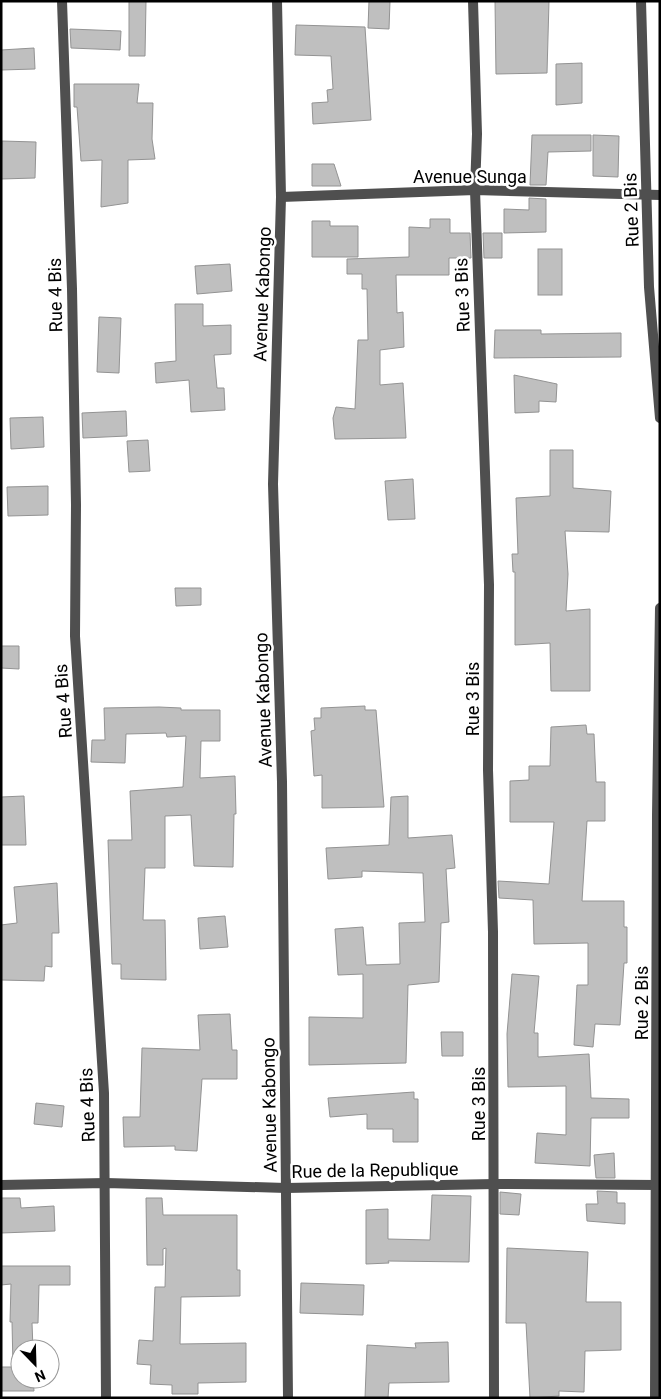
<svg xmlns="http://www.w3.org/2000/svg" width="661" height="1399" viewBox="0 0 661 1399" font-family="Roboto,sans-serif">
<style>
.building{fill:#bfbfbf;stroke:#939393}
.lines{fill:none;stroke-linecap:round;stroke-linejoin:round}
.minor{stroke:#4f4f4f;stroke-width:10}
.labels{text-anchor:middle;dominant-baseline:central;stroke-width:5;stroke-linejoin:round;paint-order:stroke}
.street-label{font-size:18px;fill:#000;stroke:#fff}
</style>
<rect width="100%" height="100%" fill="#fff"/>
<g class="building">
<path d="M129 1H146L145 56H129Z"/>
<path d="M369 1H390L389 29 368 28Z"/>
<path d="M495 1H549L547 73 496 74Z"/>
<path d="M296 25 365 27 371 120 313 124 312 103 328 102 327 90 333 89 331 56 295 55Z"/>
<path d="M70 29 121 31 120 50 71 48Z"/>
<path d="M34 48 35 69 1 70V50Z"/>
<path d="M582 63V103L556 105V64Z"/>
<path d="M74 84H139L137 103H153L152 139 155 159 128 160V203L101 207 102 160 81 161 77 107H74Z"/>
<path d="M532 135H591V151L548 152 546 185H530Z"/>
<path d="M593 135 619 136 618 177 593 176Z"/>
<path d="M2 141 36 142 35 178 1 179Z"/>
<path d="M312 164H334L341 186H312Z"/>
<path d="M529 198 546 199V232L504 233V209L529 210Z"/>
<path d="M430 219H450V233H470L471 258H449V275H396L397 313 403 312 404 347 380 350V385L403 383 406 438 335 439 333 418 336 407 355 409 358 340H368L367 289H362V274H347V259L409 257V227L430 228Z"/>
<path d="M312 221H330V226H358V257H312Z"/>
<path d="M483 233H502V258H484Z"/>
<rect x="538" y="249" width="24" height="46"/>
<path d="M230 264 232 291 197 294 195 266Z"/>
<path d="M175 304H203V326L231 325V354L214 355 217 388H224L225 410 191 412 189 380 156 383 155 363 176 361Z"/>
<path d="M99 317 121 318 119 373 97 372Z"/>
<path d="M495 330H541V334L621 333V357L494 358Z"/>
<path d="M514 375 557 384 556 402 539 401V412L515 413Z"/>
<path d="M126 411 127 436 83 438 82 413Z"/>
<path d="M43 417 44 447 11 449 10 418Z"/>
<path d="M148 440 150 471 129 472 127 441Z"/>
<path d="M550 450H573V488L611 491 609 532 565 531 568 574 566 611 590 609V691H551L550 643 515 645V572H513L512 554H518L516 498 550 496Z"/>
<path d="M413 479 415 519 388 520 385 481Z"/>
<path d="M48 486V515L8 516 7 487Z"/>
<path d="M175 588H201V605L176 606Z"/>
<path d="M1 646H19V669L1 668Z"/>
<path d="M365 706V710H376L384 807 322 808V775L314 776 311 731 315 730 314 718H321V708Z"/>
<path d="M159 707 181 708V710H220V741H201L200 778 235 776 236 814H234L233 867 194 866 191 815 165 816V868H145L143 920H165L166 980 121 979V964H112L108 840H132L130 791 183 787 186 736 167 737 166 733 126 734 125 763 91 762 92 740H105L104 708Z"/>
<path d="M586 725 587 734H594L596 782H605V821H587L582 901H624V927H627V963H624L620 1025 595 1024 593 1047 574 1045 577 985H588V943L534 944 533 900 499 898 498 881 549 884 554 822H510V781L529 780V766H550L551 727Z"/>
<path d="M24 796 26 845H1V797Z"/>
<path d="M408 796V838L452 835 455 868 446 869 449 922 441 923 439 982 408 985 406 1063 309 1065V1017L363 1018V974L338 975 335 929 363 927 366 965 400 964 399 923 425 922 423 873 362 871V877L328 879 326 848 389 845 391 797Z"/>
<path d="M57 883 59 933H52V967L45 966 44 981 1 980V925L17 923 14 887Z"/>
<path d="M225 916 228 947 200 949 198 918Z"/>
<path d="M512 974 539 976 534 1033H538V1057L589 1054 591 1098 629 1099V1118H591L590 1166 535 1163 537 1133 566 1135V1086L508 1087 507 1034Z"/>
<path d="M230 1014 232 1050H237V1079H202L197 1151 175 1150V1146L124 1147 123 1117H140L142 1048 200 1050 198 1015Z"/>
<path d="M441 1032H463V1056H442Z"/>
<path d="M414 1092V1099H418V1142H393V1129H367V1114L330 1117 328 1098Z"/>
<path d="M36 1103 64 1106 62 1127 34 1124Z"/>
<path d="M614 1153 615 1178H596L594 1155Z"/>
<path d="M597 1191 617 1192V1203H625V1224L587 1221 586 1204H598Z"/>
<path d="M500 1192 521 1194 519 1215 500 1214Z"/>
<path d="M432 1195 471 1196 469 1262 388 1261 389 1263 366 1264V1210L388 1209V1239L430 1240Z"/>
<path d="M1 1198H20L21 1208 54 1206 55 1231 1 1233Z"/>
<path d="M146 1198H162L163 1215H237V1270H240V1296L181 1297 180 1344 246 1343V1382L198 1383V1394H172V1385L150 1384 151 1365 137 1364 139 1340 153 1341 155 1287H165L166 1248 163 1249V1265H147Z"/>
<path d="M507 1248 588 1252 586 1302H621V1350L585 1351 584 1392 559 1391V1396L530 1398 526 1323H506Z"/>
<path d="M1 1266H70V1285H39L38 1323H32L33 1349H20V1379H33L34 1391H1V1367H13L12 1322H10L11 1284 1 1285Z"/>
<path d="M301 1283 364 1285 363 1315 300 1313Z"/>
<path d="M448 1342 449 1382 389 1383 388 1398H365L367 1345 416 1348 415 1343Z"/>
</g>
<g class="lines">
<g class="minor">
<path d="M62 1 72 289 76 505 75 636 104 1093 106 1398"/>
<path d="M277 1 281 197 273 484 282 782 288 1398"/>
<path d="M473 1 477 134 475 190 489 585 488 770 493 932 494 1398"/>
<path d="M641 1 649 287 660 418"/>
<path d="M281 197 475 190 660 195"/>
<path d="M1 1185 106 1183 286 1188 495 1184 660 1185"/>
<path d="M655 1398 657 815 660 608"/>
</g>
</g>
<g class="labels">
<g class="street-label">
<text x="470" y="176">Avenue Sunga</text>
<text transform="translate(631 210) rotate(-92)">Rue 2 Bis</text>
<text transform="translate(262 294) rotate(-88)">Avenue Kabongo</text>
<text transform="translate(55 295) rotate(-91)">Rue 4 Bis</text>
<text transform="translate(462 295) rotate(-92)">Rue 3 Bis</text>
<text transform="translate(472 699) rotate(-90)">Rue 3 Bis</text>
<text transform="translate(263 700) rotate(-92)">Avenue Kabongo</text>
<text transform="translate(63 701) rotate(-94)">Rue 4 Bis</text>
<text transform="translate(641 1003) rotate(-90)">Rue 2 Bis</text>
<text transform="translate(478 1104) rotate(-90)">Rue 3 Bis</text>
<text transform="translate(87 1105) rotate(-92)">Rue 4 Bis</text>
<text transform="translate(269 1105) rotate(-91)">Avenue Kabongo</text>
<text transform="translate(375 1170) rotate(-1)">Rue de la Republique</text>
</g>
</g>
<rect width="661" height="1399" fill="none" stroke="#000000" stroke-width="5"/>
<g transform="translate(35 1364) rotate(157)"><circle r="24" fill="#ffffff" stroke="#999999"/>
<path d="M0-4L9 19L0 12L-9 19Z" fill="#000000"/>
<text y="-8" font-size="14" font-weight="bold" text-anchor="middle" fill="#000000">N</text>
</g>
</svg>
